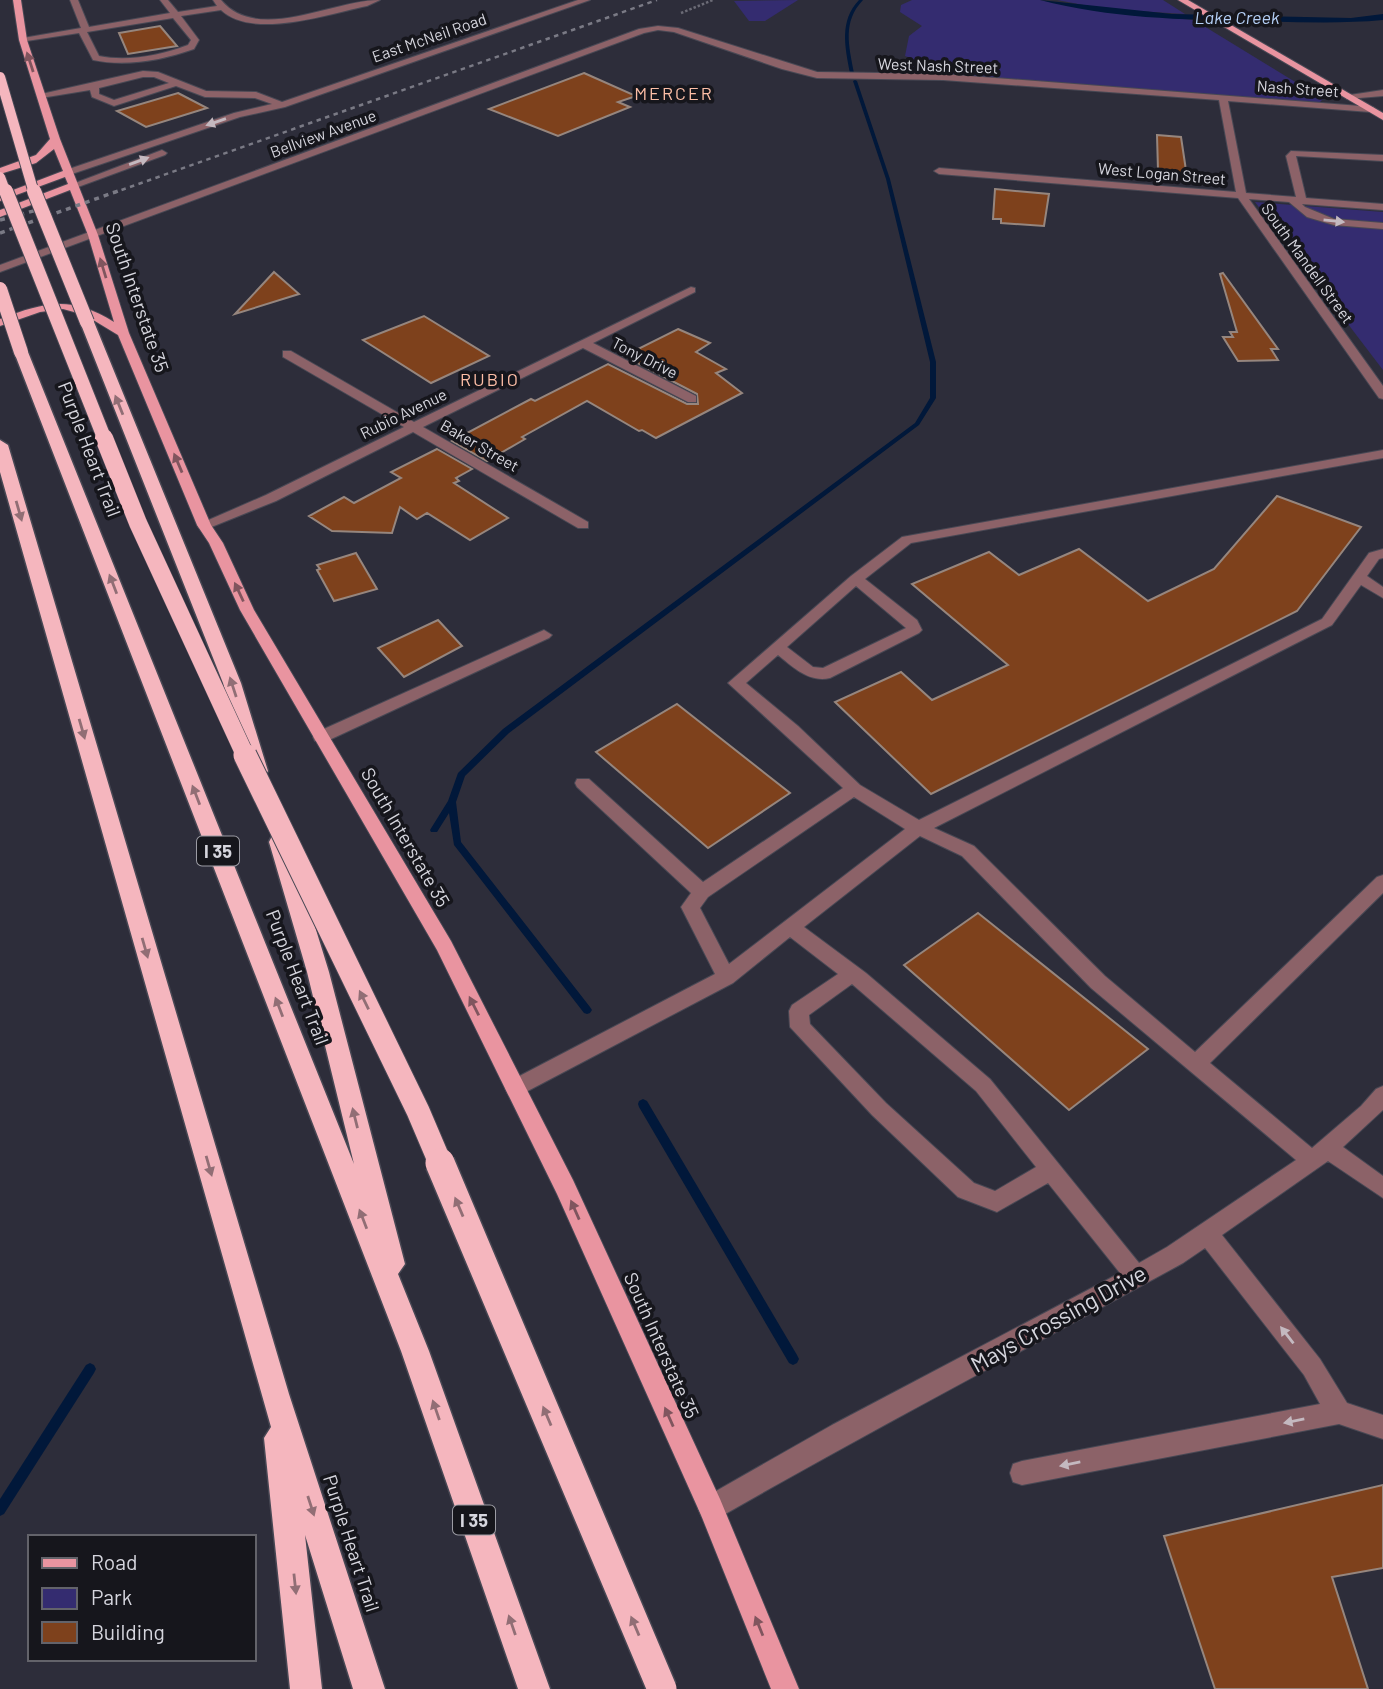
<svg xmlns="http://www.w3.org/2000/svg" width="1383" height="1689" viewBox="0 0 1383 1689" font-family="Barlow,sans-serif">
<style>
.green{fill:#342c70}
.water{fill:#01183a}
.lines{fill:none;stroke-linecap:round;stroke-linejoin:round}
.stream{fill:#01183a;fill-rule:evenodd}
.building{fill:#7e411c;stroke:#96867e;stroke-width:2}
.minor-casing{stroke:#484854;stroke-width:2}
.major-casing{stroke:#484854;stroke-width:2}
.highway-casing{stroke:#484854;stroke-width:3}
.path{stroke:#6b6b76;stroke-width:2.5;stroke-dasharray:2.5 2;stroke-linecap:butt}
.minor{fill:#8c6268;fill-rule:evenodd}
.major{fill:#e994a0;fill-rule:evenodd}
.highway{fill:#f5b6be;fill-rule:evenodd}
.rail-far1{stroke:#7a7a85;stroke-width:2.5;stroke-dasharray:4.5 4.5;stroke-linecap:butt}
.rail{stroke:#7a7a85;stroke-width:3.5;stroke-dasharray:5 5;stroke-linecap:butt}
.highway-bridge-far4-casing{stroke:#484854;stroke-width:12;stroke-linecap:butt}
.highway-bridge-far3-casing{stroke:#484854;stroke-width:16;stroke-linecap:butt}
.highway-bridge-far2-casing{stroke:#484854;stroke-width:19;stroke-linecap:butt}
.highway-bridge-far1-casing{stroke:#484854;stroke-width:25;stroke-linecap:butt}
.highway-bridge-casing{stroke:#484854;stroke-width:32;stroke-linecap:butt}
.highway-bridge-far4{stroke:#f5b6be;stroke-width:10}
.highway-bridge-far3{stroke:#f5b6be;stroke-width:14}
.highway-bridge-far2{stroke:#f5b6be;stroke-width:18}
.highway-bridge-far1{stroke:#f5b6be;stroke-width:23}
.highway-bridge{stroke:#f5b6be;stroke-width:29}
.oneway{fill:#80555e}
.oneway2{fill:#c4b9c0}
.oneway3{fill:#916e75}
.labels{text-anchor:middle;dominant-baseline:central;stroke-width:7;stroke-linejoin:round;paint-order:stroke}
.far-street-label{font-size:16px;fill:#d6d6de;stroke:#16161c}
.far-water-label{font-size:18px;font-style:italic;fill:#b4cff5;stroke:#16161c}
.far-neighbourhood-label{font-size:18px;letter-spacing:2px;fill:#fdbea6;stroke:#16161c}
.shield{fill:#16161c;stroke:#9c9ca4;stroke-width:2}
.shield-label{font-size:18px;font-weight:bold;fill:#d6d6de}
.street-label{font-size:19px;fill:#d6d6de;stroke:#16161c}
.near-street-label{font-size:23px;fill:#d6d6de;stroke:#16161c}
</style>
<rect width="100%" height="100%" fill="#2d2d3a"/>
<g class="green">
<path d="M798 0 765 21H749L734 1Z"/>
<path d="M912 0H1040L1099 11 1194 20 1323 99 1320 102H1307L908 72 913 59 905 56 909 36 922 26 900 12 901 5Z"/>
<path d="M1057 0H1163L1185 14 1105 9Z"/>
<path d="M1255 202 1383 212V370Z"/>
</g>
<path class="water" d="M1040 0 1172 14 1351 18 1383 14V20C1340 24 1297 22 1254 21 1182 20 1109 18 1040 0Z"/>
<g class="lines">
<g class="stream">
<path d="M859 0H863C842 22 849 46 854 73L852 74 850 73C845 47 839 21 859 0Z"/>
<path d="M855 80 857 81 890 179 936 362V398L919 425 509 733 465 776 456 802 461 842 590 1007 592 1010 590 1013 587 1014 584 1013 454 845 449 813 437 832H431L430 830 448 801 458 773 503 729 915 423 930 398V362L886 179 853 81Z"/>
<path d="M643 1099 647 1101 797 1355 799 1359 797 1363 793 1365 789 1363 639 1107 638 1104 639 1101Z"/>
<path d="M90 1363 94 1365 96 1369 94 1373 4 1514 0 1516V1499L86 1365Z"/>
</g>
</g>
<g class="building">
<path d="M160 26 177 46 128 54 119 33Z"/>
<path d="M584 73 636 96 618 102 630 107 558 136 489 109Z"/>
<path d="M178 93 207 108 146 127 117 111Z"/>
<path d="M1157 135 1181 137 1187 177 1163 175 1162 171 1158 170Z"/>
<path d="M995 189 1049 194 1044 226 1001 223V219H993Z"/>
<path d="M274 272 299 294 235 314Z"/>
<path d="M1223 273 1278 349H1271L1278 360 1238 361 1223 337H1233L1230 332H1237L1220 274Z"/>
<path d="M424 316 489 356 431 383 363 340Z"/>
<path d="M678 329 710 343 696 352 726 369 716 373 742 393 656 438 642 430 639 431 587 401 522 437 525 439 487 461 452 441 531 399 535 401 608 364 687 404H698L697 394 624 356Z"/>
<path d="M437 449 472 469 456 478 459 481 454 483 508 518 470 540 427 513 417 519 400 507 392 533 332 531 309 516 344 497 354 503 401 478 391 472Z"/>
<path d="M1277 496 1361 527 1297 611 931 794 835 702 901 672 932 700 1008 665 912 584 989 552 1019 575 1079 549 1148 601 1214 569Z"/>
<path d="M356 553 377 589 334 601 317 570 320 569 317 565Z"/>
<path d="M438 620 462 646 404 677 378 648Z"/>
<path d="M677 704 790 793 708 848 596 752Z"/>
<path d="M978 913 1148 1049 1069 1110 904 965Z"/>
<path d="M1383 1485V1568L1332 1577 1368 1689H1215L1164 1536Z"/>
</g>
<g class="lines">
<g class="minor-casing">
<g id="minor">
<path d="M70 0H78L89 27 170 13 160 0H168L178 12 217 6 213 0H221C258 44 332 0 380 0L367 6C328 14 253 40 221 10L181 16 199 40 194 49C163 60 126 67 93 60L79 33 20 42 23 38 81 28ZM173 18 191 40 188 45C161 55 128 62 99 56L87 32Z"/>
<path d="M578 0H590L285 107 240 117 69 175 64 172 66 170 234 113 272 104 255 98 205 97 176 86 114 106 92 97 90 90 41 98 37 95 143 71 158 72 206 91 256 92 282 102ZM143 77H154L169 83 114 100 99 94V88Z"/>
<path d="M658 26 678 28 817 72 943 74 1373 107 1375 109 1370 112 1228 101 1246 193 1296 197 1286 156 1291 151 1383 155V161L1296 156 1306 198 1383 204V210L1302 204 1305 207 1334 219 1383 223V229L1334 225 1307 217 1289 202 1249 199 1383 386V399L1379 398 1238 198 939 174 934 171 939 168 1236 192 1219 100 943 80 817 78 782 69 674 32 658 30 644 33 0 272V265L639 29Z"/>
<path d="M1383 90V96L1347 99 1343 96Z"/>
<path d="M162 150 167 153 165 155 78 187 70 185Z"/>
<path d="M691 287 695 288V292L593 343 696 396V402H688L583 348 423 427 588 522V528H578L413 432 276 501 209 528H199L197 525 266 495 404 427 283 357V351H291L414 422Z"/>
<path d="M1383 450V458L911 543 865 579 917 620 922 630 919 633 830 678C809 683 793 667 778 655L746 683 798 726 860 785 919 820 1322 619 1369 553 1383 549V558L1379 559 1367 576 1383 587V598L1361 585 1332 625 934 828 974 846 1105 976 1195 1052 1377 877 1383 875V893L1210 1063 1312 1148 1361 1106 1376 1089 1383 1086V1110L1343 1147 1383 1176V1198L1328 1161 1222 1235 1320 1359 1347 1403 1383 1415V1439L1339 1424 1022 1485 1013 1482 1010 1473 1013 1464 1022 1461 1320 1404 1304 1375 1205 1248 1183 1263C1029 1348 873 1429 720 1517L711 1521 702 1517 698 1508 702 1499 832 1425 1120 1273 1048 1183 997 1212 958 1197 872 1115 790 1027 789 1011 792 1005 838 974 790 937 733 983 522 1094 515 1097 508 1094 505 1088 508 1082 715 974 681 907 691 893 577 787 575 783 577 779H589L703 882 843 788 728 683 851 576 902 537ZM856 586 906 628 823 668 813 667 787 647ZM854 797 905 829 729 964 700 908 708 897ZM920 836 962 856 1091 988 1296 1160 1167 1247 1139 1263 990 1079 866 973 804 927ZM852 984 976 1091 1036 1167 995 1191 974 1183 886 1103 810 1024 809 1015Z"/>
<path d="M544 630 552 635 549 638 327 741H315L313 737 315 733Z"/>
</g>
</g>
<g class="major-casing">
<g id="major">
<path d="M13 0H21L27 40 60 139 98 235 129 333 211 525 223 543 254 610 451 941 573 1180 720 1499 799 1689H771L701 1515 557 1194 437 950 240 610 209 543 197 525 118 335 85 315 63 309 40 312 0 326V319C45 302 71 295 114 322L88 235 70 190 0 217V210L68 184 65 177 0 201V195L63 171 54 149 36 163 0 174V168L36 155 50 139 19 40Z"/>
<path d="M1178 0H1188L1383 113V120Z"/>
</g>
</g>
<g class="highway-casing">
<g id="highway">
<path d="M87 318 94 322 241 683 268 771 265 776 258 778 251 776 248 771 223 683 80 322Z"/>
<path d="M21 348 28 352 354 1164 307 972 269 842 272 836 279 834 286 836 289 842 329 972 405 1264 398 1274 429 1351 550 1689H518L401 1351 14 352Z"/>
<path d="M0 440 8 445 289 1394 385 1689H353L305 1535 322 1689H290L264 1438 271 1427 0 472Z"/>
</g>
</g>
<path class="path" d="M681 13 713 0"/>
<use href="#minor" class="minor"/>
<use href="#major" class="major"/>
<use href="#highway" class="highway"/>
<path class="rail-far1" d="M113 193 657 0"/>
<g class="rail">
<path d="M0 220 37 210"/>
<path d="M0 233 118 191"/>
</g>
<g class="highway-bridge-far4-casing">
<g id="highway-bridge-far4">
<path d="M0 77 34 193"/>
<path d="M0 177 6 193"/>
</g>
</g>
<g class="highway-bridge-far3-casing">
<g id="highway-bridge-far3">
<path d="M6 191 105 440"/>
<path d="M34 191 87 322"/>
<path d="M0 289 21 352"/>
</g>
</g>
<g class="highway-bridge-far2-casing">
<path id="highway-bridge-far2" d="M104 438 138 523 246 757"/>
</g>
<g class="highway-bridge-far1-casing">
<path id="highway-bridge-far1" d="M245 755 418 1111 441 1165"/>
</g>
<g class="highway-bridge-casing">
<path id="highway-bridge" d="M440 1163 662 1689"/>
</g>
<use href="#highway-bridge-far4" class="highway-bridge-far4"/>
<use href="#highway-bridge-far3" class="highway-bridge-far3"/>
<use href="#highway-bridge-far2" class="highway-bridge-far2"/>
<use href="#highway-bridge-far1" class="highway-bridge-far1"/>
<use href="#highway-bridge" class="highway-bridge"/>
</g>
<defs><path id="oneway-solid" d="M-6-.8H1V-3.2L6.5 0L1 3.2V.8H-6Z" transform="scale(1.75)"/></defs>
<g class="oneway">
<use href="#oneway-solid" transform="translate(30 62) rotate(-108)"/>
<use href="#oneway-solid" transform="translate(103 268) rotate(-107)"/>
<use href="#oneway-solid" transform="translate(178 463) rotate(-113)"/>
<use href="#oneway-solid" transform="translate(239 592) rotate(-115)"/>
<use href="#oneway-solid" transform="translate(474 1006) rotate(-117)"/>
<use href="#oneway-solid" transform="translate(575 1210) rotate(-114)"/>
<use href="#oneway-solid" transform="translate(669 1417) rotate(-114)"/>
<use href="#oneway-solid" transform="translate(759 1626) rotate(-112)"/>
</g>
<g class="oneway2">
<use href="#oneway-solid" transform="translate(216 122) rotate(161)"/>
<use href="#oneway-solid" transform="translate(139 161) rotate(-20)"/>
<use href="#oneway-solid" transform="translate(1334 221) rotate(6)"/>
<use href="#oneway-solid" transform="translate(1287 1335) rotate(-128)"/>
<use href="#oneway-solid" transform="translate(1294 1421) rotate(169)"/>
<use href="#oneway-solid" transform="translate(1070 1464) rotate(169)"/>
</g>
<g class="oneway3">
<use href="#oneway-solid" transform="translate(119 405) rotate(-112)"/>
<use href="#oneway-solid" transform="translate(19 511) rotate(74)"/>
<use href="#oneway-solid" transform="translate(113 584) rotate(-111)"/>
<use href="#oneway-solid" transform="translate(233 687) rotate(-108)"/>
<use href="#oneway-solid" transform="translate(82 729) rotate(74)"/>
<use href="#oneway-solid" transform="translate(196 795) rotate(-111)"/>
<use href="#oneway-solid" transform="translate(145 948) rotate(74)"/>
<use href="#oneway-solid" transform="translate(364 1000) rotate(-116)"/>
<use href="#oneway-solid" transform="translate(279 1007) rotate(-111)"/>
<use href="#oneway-solid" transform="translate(355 1118) rotate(-104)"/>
<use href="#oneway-solid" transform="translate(209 1166) rotate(74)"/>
<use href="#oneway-solid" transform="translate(459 1207) rotate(-113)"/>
<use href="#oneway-solid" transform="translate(363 1219) rotate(-111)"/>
<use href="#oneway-solid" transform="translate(436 1410) rotate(-109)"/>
<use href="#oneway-solid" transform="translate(547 1416) rotate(-113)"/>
<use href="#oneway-solid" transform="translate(311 1506) rotate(72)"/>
<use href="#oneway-solid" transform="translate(295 1584) rotate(84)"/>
<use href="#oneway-solid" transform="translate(512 1625) rotate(-109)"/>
<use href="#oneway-solid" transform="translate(635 1626) rotate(-113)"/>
</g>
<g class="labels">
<g class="far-street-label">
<text transform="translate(429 37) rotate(-19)">East McNeil Road</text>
<text transform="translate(938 65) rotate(2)">West Nash Street</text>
<text transform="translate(1298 88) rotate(4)">Nash Street</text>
<text transform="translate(323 133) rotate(-20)">Bellview Avenue</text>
<text transform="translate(1162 173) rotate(5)">West Logan Street</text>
<text transform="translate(1308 263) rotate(54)">South Mandell Street</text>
<text transform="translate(645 357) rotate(27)">Tony Drive</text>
<text transform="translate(403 413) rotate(-26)">Rubio Avenue</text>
<text transform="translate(480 445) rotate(30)">Baker Street</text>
</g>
<g class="far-water-label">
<text x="1237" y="17">Lake Creek</text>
</g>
<g class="far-neighbourhood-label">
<text x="674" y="93">MERCER</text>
<text x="490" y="379">RUBIO</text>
</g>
<g class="shield">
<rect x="197" y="836.5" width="42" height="29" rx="5"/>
<rect x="453" y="1505.5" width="42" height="29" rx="5"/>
</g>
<g class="shield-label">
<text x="218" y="851">I 35</text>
<text x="474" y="1520">I 35</text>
</g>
<g class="street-label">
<text transform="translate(138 297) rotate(71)">South Interstate 35</text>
<text transform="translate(90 449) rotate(69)">Purple Heart Trail</text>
<text transform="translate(406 837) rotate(60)">South Interstate 35</text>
<text transform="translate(298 977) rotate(69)">Purple Heart Trail</text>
<text transform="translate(662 1345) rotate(66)">South Interstate 35</text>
<text transform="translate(352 1543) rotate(72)">Purple Heart Trail</text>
</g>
<g class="near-street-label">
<text transform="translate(1058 1318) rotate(-29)">Mays Crossing Drive</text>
</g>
</g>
<rect x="28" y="1535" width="228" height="126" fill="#16161c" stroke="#63636a" stroke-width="2"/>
<rect x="42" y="1558" width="35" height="10" fill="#e994a0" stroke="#63636a" stroke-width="2"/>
<text x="91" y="1570" font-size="21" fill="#d6d6de">Road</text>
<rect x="42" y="1588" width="35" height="21" fill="#342c70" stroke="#63636a" stroke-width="2"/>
<text x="91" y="1605" font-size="21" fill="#d6d6de">Park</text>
<rect x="42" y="1622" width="35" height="21" fill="#7e411c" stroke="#63636a" stroke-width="2"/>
<text x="91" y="1640" font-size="21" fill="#d6d6de">Building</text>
</svg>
